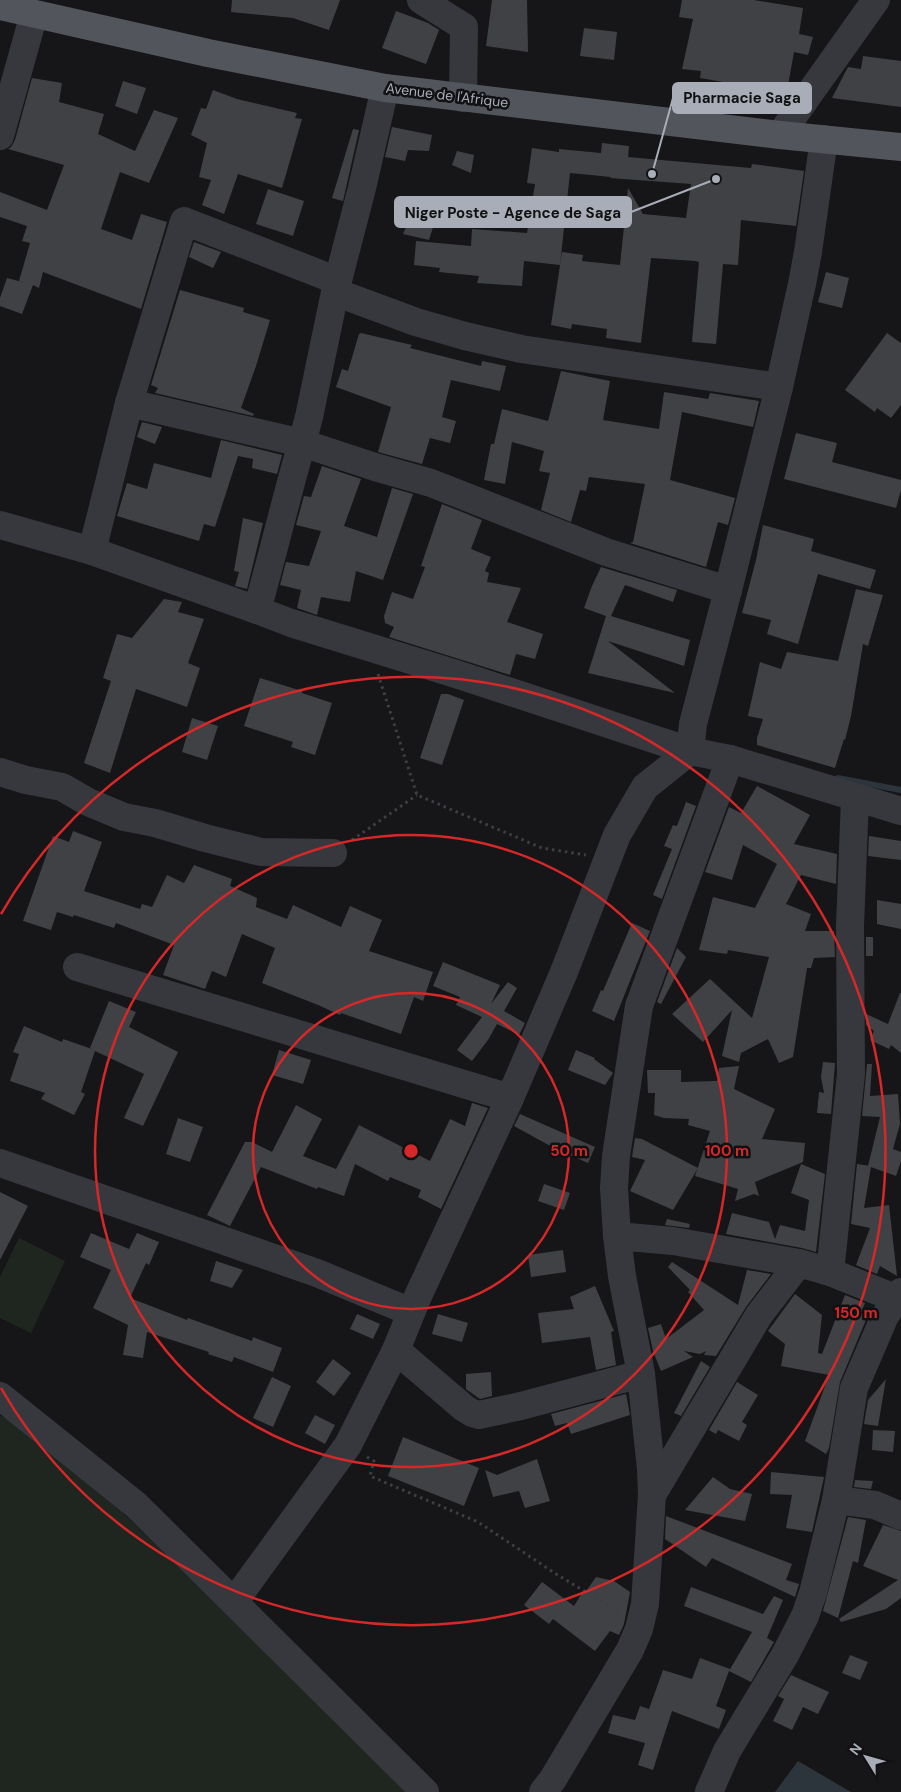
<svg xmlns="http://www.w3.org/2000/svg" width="901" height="1792" viewBox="0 0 901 1792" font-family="'DM Sans',sans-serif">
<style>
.green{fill:#1e261f}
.water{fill:#2c353c}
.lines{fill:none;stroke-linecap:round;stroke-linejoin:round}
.stream{stroke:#2c353c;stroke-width:6}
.building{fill:#404145}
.path{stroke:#3d3f44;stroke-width:3;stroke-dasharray:2.5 4;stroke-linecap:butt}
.minor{stroke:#37383d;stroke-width:28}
.major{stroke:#53555c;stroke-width:28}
.ring{fill:none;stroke:#d62828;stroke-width:2.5}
.labels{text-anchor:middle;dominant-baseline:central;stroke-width:5;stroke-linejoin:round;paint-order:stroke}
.street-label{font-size:14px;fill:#a8adb8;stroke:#111113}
.centre{fill:#d62828;stroke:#111113;stroke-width:2.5}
.ring-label{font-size:15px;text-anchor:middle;font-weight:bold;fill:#d62828;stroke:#111113;stroke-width:5;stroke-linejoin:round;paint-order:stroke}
.leader{fill:none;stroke:#a8adb8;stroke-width:2}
.callout-dot{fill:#a8adb8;stroke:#111113;stroke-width:2}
.callout{fill:#a8adb8;stroke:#a8adb8;stroke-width:2}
.callout-label{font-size:15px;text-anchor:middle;font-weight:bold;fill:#111}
</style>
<rect width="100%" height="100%" fill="#161618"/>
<g class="green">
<path d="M19 1238 65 1261 31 1333 0 1318V1277Z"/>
<path d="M0 1416 14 1420 78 1469 411 1792H0Z"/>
</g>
<path class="water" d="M798 1761 851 1792H775Z"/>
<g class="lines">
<path class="stream" d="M838 778 901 790"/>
</g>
<g class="building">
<path d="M232 0H340L329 30 293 18 231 12Z"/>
<path d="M492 0H527L528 52 486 46Z"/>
<path d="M682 0H754L803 8 799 34 813 37 808 55 794 52 787 91 748 85 746 95 721 91 723 82 700 78 701 71 682 69 693 19 679 17Z"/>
<path d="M396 11 428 23 439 30 426 64 382 48Z"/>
<path d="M584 28 617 32 614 60 580 56Z"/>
<path d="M863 56 901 61V107L832 98 848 67 861 69Z"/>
<path d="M32 78 62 83 59 102 104 114 98 134 135 151 154 110 178 118 149 183 120 172 101 229 132 240 141 214 167 222 141 309 43 272 39 288 33 285 22 314 0 306V298L7 278 26 283 19 281 30 243 22 241 27 226 0 217V192L47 210 64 165 8 149 11 147 15 140Z"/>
<path d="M123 81 146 88 137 114 115 106Z"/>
<path d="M213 90 237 99 297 113 295 118 302 119 282 188 238 174 224 214 202 205 211 180 199 177 207 143 191 135 201 108 206 109Z"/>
<path d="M392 127 432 135 429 151 408 150 405 161 385 157Z"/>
<path d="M353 129 359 130 343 201 332 198Z"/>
<path d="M602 143 629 146 628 157 751 168 752 164 804 171 796 226 741 220 738 265 723 264 716 344 692 342 699 262 695 261 651 258 641 343 606 338 607 329 572 324 571 329 551 325 562 252 583 255 582 261 620 265 628 188 643 214 686 218 691 184 610 178 611 177 570 173 560 265 524 261 522 286 477 283 479 276 439 272 440 268 414 265 416 241 471 246 472 229 527 233 535 184 527 183 532 148 559 152V149L601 153Z"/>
<path d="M457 151 474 155 471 173 452 165Z"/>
<path d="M268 189 304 201 293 236 256 224Z"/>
<path d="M410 218 434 224 429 240 403 234Z"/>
<path d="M194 242 221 252 213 268 189 257Z"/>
<path d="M826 272 849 278 842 308 818 302Z"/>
<path d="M180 290 244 308 243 312 270 320 256 366 241 408 254 414 253 416 155 393 158 388 151 385Z"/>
<path d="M361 333 412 345 410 348 481 366 482 361 506 366 500 391 451 380 442 417 456 421 450 443 430 438 422 464 378 452 391 407 336 387 342 369 348 371 359 334Z"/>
<path d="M887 333 901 343V405L891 418 877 408 875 412 845 390Z"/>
<path d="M561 371 610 381 603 420 659 429 664 392 708 399 710 393 759 401 753 427 682 412 670 480 735 498 728 525 718 522 706 567 630 543 633 542 645 484 589 477 586 491 580 490 571 522 541 510 550 473 539 471 544 451 512 442 505 484 484 480 491 444H494L502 409 548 421Z"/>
<path d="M142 422 162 427 155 444 137 437Z"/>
<path d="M796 433 837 443 832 462 901 480V490L896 508 784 479Z"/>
<path d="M221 440 282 455 277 474 252 468 253 459 238 456 215 527 204 524 199 541 117 516 127 483 147 489 154 463 211 478Z"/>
<path d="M322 466 361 479 344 526 377 537 392 488 413 494 383 580 356 571 350 602 321 597 317 615 297 608 301 590 280 585 286 562 309 566 321 531 296 525 304 496 311 497Z"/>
<path d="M442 504 482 520 471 549 491 557 485 571 489 573 487 582 521 588 507 622 543 634 535 659 516 654 510 675 389 637 394 627 385 623 384 616 392 592 413 599 425 567 421 566Z"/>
<path d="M243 518 263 523 247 589 235 586 239 572 234 571Z"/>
<path d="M763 525 814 539 811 551 876 570 870 589 818 574 798 644 767 634 771 620 742 613 756 560Z"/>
<path d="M601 567 677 590 673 602 625 585 611 616 690 640 684 666 608 641 675 693 588 673 606 616 584 608 592 586Z"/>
<path d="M856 589 883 595 868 646 863 644 851 716 845 740 844 739 835 768 757 745V738L763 719 748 716 760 662 781 669 787 652 838 661Z"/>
<path d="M164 599 182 602 178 612 204 619 188 663 200 668 187 707 136 689 110 773 84 763 111 681 103 678 117 634 132 638Z"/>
<path d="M260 678 302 691V693L332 703 315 755 291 747 293 742 244 726Z"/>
<path d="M441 694H448L464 700 442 765 420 758Z"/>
<path d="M192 718 218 726 207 760 182 752Z"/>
<path d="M757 786 810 815 794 844 837 854 836 884 801 875 786 904 811 914 805 931H834L835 957 814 958 811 968H807L793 1057 779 1063 768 1039 741 1053 739 1062 722 1056 732 1010 703 1042 672 1014 710 979 752 1018 769 957 728 950 727 954 699 950 713 897 755 908 777 864 743 845 732 880 705 872 729 807 741 813Z"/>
<path d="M686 802 696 806 662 899 653 895 672 849 664 846 673 825 677 826Z"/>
<path d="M73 831 102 842 84 891 140 909 142 904 152 907 167 875 184 883 194 865 232 879 230 886 257 898 256 907 287 919 293 905 341 927 350 906 382 920 369 951 433 972 423 1001 414 997 401 1034 341 1013 340 1015 318 1005 262 983 275 948 242 934 226 977 212 971 205 989 163 975 174 945 116 923 114 928 74 915 73 917 57 912 51 930 23 921 53 836 69 842Z"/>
<path d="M869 836 901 841V860L868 856Z"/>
<path d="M877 900 901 904V929L877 924Z"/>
<path d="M632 923 650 931 614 1021 592 1011 601 990 603 991Z"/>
<rect x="866" y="937" width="7" height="19"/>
<path d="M677 948 686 957 661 1004 657 1002Z"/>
<path d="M443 962 500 985 491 1004 508 982 517 988 504 1011 525 1023 519 1035 497 1024 488 1040 472 1061 457 1050 482 1017 456 1005 460 997 433 986Z"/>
<path d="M900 993H901V1053L891 1045 889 1049 870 1040 874 1031 866 1025V1014L888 1024Z"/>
<path d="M109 1001 136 1012 129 1027 178 1052 143 1126 124 1118 144 1074 95 1051 81 1092 85 1094 74 1115 41 1099 45 1093 10 1081 19 1054 13 1052 24 1026 62 1042 63 1039 95 1050 90 1048Z"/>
<path d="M279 1050 311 1060 303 1084 272 1075Z"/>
<path d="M576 1050 595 1058 594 1059 613 1073 605 1085 568 1070Z"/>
<path d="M823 1062 835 1063 831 1114 817 1113 819 1092 824 1093 821 1077Z"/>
<path d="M867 1064H872L870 1096 898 1094 900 1124 893 1149 901 1152V1161L896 1176 871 1167 864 1208 889 1205 897 1276 880 1266 877 1274 856 1265 870 1228 851 1224 857 1164 870 1166H868L880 1117 862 1116Z"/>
<path d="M739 1066 734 1089 775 1109 762 1139 805 1143 803 1162 755 1182 759 1196 754 1194 735 1201 738 1189 695 1176 710 1131 688 1125 689 1119 664 1118 654 1115 655 1093H648L647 1070H681V1082L717 1081 719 1068Z"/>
<path d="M472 1103 488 1108 441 1209 418 1197 421 1190 390 1177 388 1181 355 1164 344 1196 318 1187 317 1189 261 1167 230 1226 207 1215 245 1142H252L272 1152 296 1105 322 1119 303 1156 336 1169 359 1125 430 1161 450 1119 465 1126Z"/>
<path d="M520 1114 595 1147 588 1163 554 1148 514 1126Z"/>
<path d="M178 1118 203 1127 190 1162 166 1154Z"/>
<path d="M635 1138 642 1139 698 1168 673 1210 630 1191 645 1160 632 1157Z"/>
<path d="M801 1164 825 1174 816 1252 802 1248 726 1234 732 1213 769 1222 775 1239 780 1225 805 1231 809 1200 791 1193Z"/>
<path d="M544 1184 570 1193 564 1210 538 1201Z"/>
<path d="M0 1192 28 1206 0 1260Z"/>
<path d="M667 1219 690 1224 689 1228 665 1225Z"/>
<path d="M91 1233 129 1249 137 1233 159 1242 149 1265 146 1263 130 1298 187 1320 188 1318 252 1341 253 1337 282 1348 273 1372 234 1357 232 1362 208 1354 209 1352 147 1332 143 1358 123 1355 128 1325 93 1308 111 1270 80 1257Z"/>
<path d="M563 1250 566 1272 531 1277 528 1255Z"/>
<path d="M216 1261 243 1270 232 1288 210 1281Z"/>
<path d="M672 1262 738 1305 747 1270 771 1274 746 1307 716 1356 704 1355 706 1351 700 1354 684 1351 693 1357 661 1371 653 1351 648 1328 661 1324 666 1339 704 1310 688 1292 690 1290 668 1267Z"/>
<path d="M595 1286 614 1331 611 1332 616 1365 596 1370 590 1337 542 1343 538 1313 574 1309 570 1297Z"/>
<path d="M795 1294 822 1315 818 1353 822 1354 845 1295 865 1303 861 1313 868 1315 840 1382 829 1448 826 1454 805 1441 829 1375 781 1366 785 1344 768 1331Z"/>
<path d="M357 1314 380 1324 373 1339 350 1329Z"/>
<path d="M438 1314 468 1323 462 1342 432 1334Z"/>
<path d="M333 1359 351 1373 334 1396 316 1382Z"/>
<path d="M701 1361 710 1367 681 1416 674 1413Z"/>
<path d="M491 1372 492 1396 480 1399 466 1389V1374Z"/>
<path d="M272 1377 291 1386 273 1427 253 1418Z"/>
<path d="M886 1379 878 1426 864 1424 868 1400Z"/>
<path d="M737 1382 758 1395 742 1422 747 1425 739 1441 718 1430 716 1434 709 1430Z"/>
<path d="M626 1394 630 1415 571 1434 567 1423 555 1426 551 1414Z"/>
<path d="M315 1415 335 1425 325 1444 305 1433Z"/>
<path d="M873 1430 895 1431 893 1452 872 1450Z"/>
<path d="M403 1437 479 1468 464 1506 388 1476Z"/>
<path d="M537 1459 550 1501 525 1508 519 1491 493 1497 485 1470 497 1475Z"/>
<path d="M771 1472 824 1477 812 1532 786 1528 792 1495 770 1494Z"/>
<path d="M713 1477 730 1489 752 1494 745 1521 685 1510Z"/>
<path d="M855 1480 873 1481 871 1489 854 1487Z"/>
<path d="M666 1516 792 1564 786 1580 799 1584 795 1597 712 1558 706 1567 665 1539Z"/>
<path d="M848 1517 866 1520 858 1563 853 1561 838 1618 823 1611Z"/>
<path d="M883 1525 901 1531V1598L886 1609 841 1622 839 1619 898 1580 863 1566Z"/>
<path d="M596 1577 614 1581 630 1592 624 1624 619 1635 610 1631 595 1651 553 1619 549 1624 524 1605 542 1582 574 1606 582 1593 584 1594Z"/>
<path d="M691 1587 763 1614 774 1596 783 1600 767 1638 774 1642 751 1682 729 1671 716 1706 726 1710 719 1729 672 1711 653 1770 638 1765 645 1743 608 1733 613 1715 635 1720 640 1706 649 1709 663 1670 692 1679 700 1658 730 1669 729 1671 752 1632 684 1606Z"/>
<path d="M850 1655 868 1662 860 1680 842 1673Z"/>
<path d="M791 1675 829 1692 818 1714 803 1707 792 1730 773 1721 784 1699 778 1696Z"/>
</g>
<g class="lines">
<g class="path">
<path d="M378 674 417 795 542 848 586 855"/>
<path d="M352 840 417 795"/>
<path d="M367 1457 374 1461 370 1476 478 1522 556 1574 611 1607 620 1611"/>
</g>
<g class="minor">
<path d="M421 0 464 27 463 98"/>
<path d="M385 88 362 188 335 292 416 322 465 336 521 349 779 387"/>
<path d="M780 135 876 0"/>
<path d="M0 136 34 14"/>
<path d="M335 292 309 417 302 443 129 403 184 221 338 281"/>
<path d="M129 403 92 551 257 610"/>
<path d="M0 525 92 551"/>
<path d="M728 590 606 552 431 483 375 467 302 443C286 498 273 554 257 610L291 623 456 674 690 751 730 759 901 811"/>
<path d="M730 759 639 1006 616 1156 614 1188 617 1236 673 1241 799 1263 830 1272 895 1298"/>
<path d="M0 772 26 780 62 787 88 802 124 817 155 823 205 838 261 852 333 853"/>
<path d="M77 967 510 1098"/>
<path d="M0 1163 317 1273 411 1312"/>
<path d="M830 1272 851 1074 850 926 855 798"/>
<path d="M641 1374 521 1406 479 1415 472 1413 464 1408 396 1350 418 1296 510 1098 564 972 617 835 645 787 690 751 693 724 728 590 779 387 802 284 808 252 824 139"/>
<path d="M0 1396 136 1505 425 1792"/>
<path d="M652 1495 759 1315 799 1263"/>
<path d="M836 1500 875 1505 901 1516"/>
<path d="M234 1602 348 1445 396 1350"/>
<path d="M543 1792 553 1779 630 1650 639 1629 645 1604 652 1495 651 1469 641 1374 622 1276 617 1236"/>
<path d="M709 1792 727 1751 785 1655 805 1616 813 1593 836 1500 854 1388 885 1316 901 1292"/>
</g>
<path class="major" d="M0 6 208 53 385 88 780 135 901 147"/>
</g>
<g class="ring">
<circle cx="411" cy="1151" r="158"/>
<circle cx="411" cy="1151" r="316"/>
<path d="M1 914A474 474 0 1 1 1 1388"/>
</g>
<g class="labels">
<g class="street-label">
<text transform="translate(447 95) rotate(7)">Avenue de l'Afrique</text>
</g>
</g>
<circle cx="411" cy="1151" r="8" class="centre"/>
<g class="ring-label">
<text x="569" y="1156">50 m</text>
<text x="727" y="1156">100 m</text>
<text x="856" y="1318">150 m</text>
</g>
<path class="leader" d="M652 174L673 98M716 179L631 212"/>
<g class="callout-dot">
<circle cx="652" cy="174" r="5"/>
<circle cx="716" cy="179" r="5"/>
</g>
<g class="callout">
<rect x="673" y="83" width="138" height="30" rx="5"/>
<rect x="395" y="197" width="236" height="30" rx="5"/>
</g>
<g class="callout-label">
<text x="742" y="103">Pharmacie Saga</text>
<text x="513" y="218">Niger Poste - Agence de Saga</text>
</g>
<g transform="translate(866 1757) rotate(307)" stroke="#111113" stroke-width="4" paint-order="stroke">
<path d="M0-4L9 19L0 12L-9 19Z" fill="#a8adb8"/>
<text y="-8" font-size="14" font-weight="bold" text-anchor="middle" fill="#a8adb8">N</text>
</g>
</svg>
